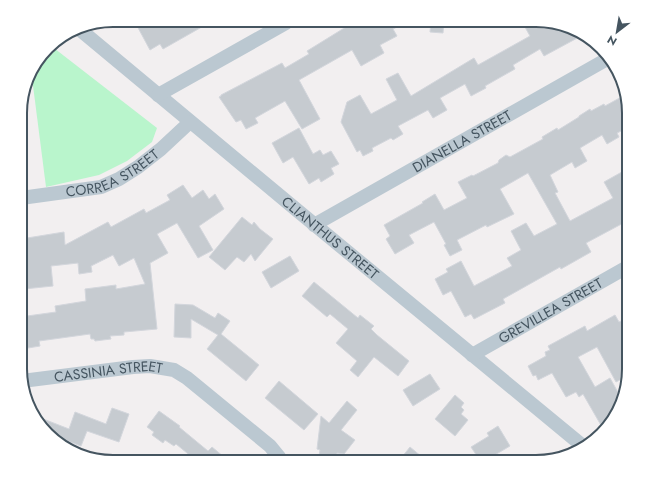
<svg xmlns="http://www.w3.org/2000/svg" width="649" height="482" viewBox="0 0 649 482" font-family="Jost,sans-serif">
<style>
.green{fill:#b9f5cc}
.building{fill:#c6cbd0;stroke:#d3d6dc}
.lines{fill:none;stroke-linecap:round;stroke-linejoin:round}
.minor{stroke:#bbc8d1;stroke-width:14}
.labels{text-anchor:middle;dominant-baseline:central;stroke-width:3.5;stroke-linejoin:round;paint-order:stroke}
.street-label{font-size:14px;fill:#455560;stroke:#fff}
.rim{fill:none;stroke:#455560;stroke-width:2}
</style>
<rect width="100%" height="100%" fill="#f2eff0"/>
<path class="green" d="M50 45 157 128 152 142 127 161 99 175 46 187 31 70 32 66Z"/>
<g class="building">
<path d="M521 20H542L581 36 544 56 540 49 513 65 515 69 485 86 486 88 471 96 465 84 440 98 447 110 433 118 428 110 398 126 403 134 393 140 391 138 372 148 373 151 363 156 360 150 357 152 341 122 347 102 360 95 371 114 397 100 386 79 398 73 411 96 474 58 478 65 530 36Z"/>
<path d="M431 21H444L443 33 430 32Z"/>
<path d="M354 22H407L393 29 397 36 380 45 384 53 361 66 352 50 299 80 320 119 302 129 285 101 255 118 258 123 246 129 241 120 236 122 219 97 221 96V95L282 63 285 68 309 54 307 51Z"/>
<path d="M136 24H207L163 49 160 44 150 50Z"/>
<path d="M625 95 629 112V127L617 133 619 137 607 144 602 135 580 148 587 161 575 168 572 162 550 175 558 192 555 193 570 221 613 198 604 182 629 168V220L586 243 591 252 561 269 560 267 503 299 505 303 474 319 471 314 465 317 451 291 443 295 435 279 448 272 446 269 461 261 474 286 512 266 507 258 521 250 511 231 526 223 534 236 557 224 528 173 500 189 514 214 487 227 486 225 457 240 462 250 450 256 444 245 446 244 434 222 409 235 414 243 395 254 386 239 390 236 384 225 423 203 422 202 435 194 444 210 467 198 458 182 472 175 473 176 498 163 499 160 506 155 510 157 543 139 542 137 557 128 558 130 579 117V116L590 109 591 111 604 104 605 106Z"/>
<path d="M299 128 313 154 320 150 323 155 331 151 339 164 331 168 334 174 321 182 319 178 309 184 293 157 283 163 272 143Z"/>
<path d="M183 185 192 198 203 190 209 199 215 194 224 209 199 226 213 250 198 258 177 223 157 234 168 253 150 263 157 329 124 332V335L110 336 111 339 95 341 94 339H91L90 334 39 341 40 346 22 349 20 334V317L56 312 55 306 86 301 85 289 116 285V289L145 284 134 258 119 266 113 255 91 266 92 272 79 274 78 263 51 266 53 286 24 289 22 267H20L21 239 64 232 65 245 108 222 111 227 144 209 146 213 170 200 167 195Z"/>
<path d="M242 217 252 225 254 222 260 229 273 239 255 261 251 254 244 262 237 257 225 270 209 257Z"/>
<path d="M290 256 299 271 271 288 262 272Z"/>
<path d="M314 282 358 318 360 315 374 326 371 329 377 335 409 361 398 376 374 357 358 377 350 370 357 361 336 343 348 329 330 314 327 317 302 296Z"/>
<path d="M175 304 193 305 215 318 218 313 230 321 221 334 259 365 246 381 207 349 218 335 191 319V338L174 337Z"/>
<path d="M615 315 619 322 625 319 629 325V375L616 382 597 347 578 357 595 387 610 378 620 396 609 423 602 427 583 394 579 397 576 392 566 397 552 373 538 380 536 375 533 376 528 366 546 356 545 352 550 350 548 346 585 326 587 331Z"/>
<path d="M430 374 440 389 413 406 403 390Z"/>
<path d="M279 381 318 414 304 430 265 398Z"/>
<path d="M455 395 464 403 461 407 464 410 461 414 468 420 455 436 435 419Z"/>
<path d="M347 401 357 410 341 430 355 440 344 454 337 453 336 462H318L320 450 317 449 321 416 329 423Z"/>
<path d="M112 408 129 414 119 442 87 431 81 446 48 434 33 415 69 429 75 412 106 424Z"/>
<path d="M159 411 180 426 179 427 208 451 212 447 230 462H198L176 444 174 446 165 440 163 443 152 435 154 432 147 427Z"/>
<path d="M498 426 510 446 483 462H481L471 447 489 436 487 433Z"/>
<path d="M410 447 428 462H398Z"/>
</g>
<g class="lines">
<g class="minor">
<path id="s1" d="M78 28 298 211 584 447"/>
<path d="M158 95 286 23"/>
<path id="s2" d="M21 198 101 187 119 179 138 167 161 149 190 122"/>
<path id="s3" d="M314 225 609 58"/>
<path id="s4" d="M472 355 629 266"/>
<path id="s5" d="M22 381 133 367 150 366 174 370 187 378 270 446 279 457 281 462"/>
</g>
</g>
<g class="labels">
<g class="street-label">
<text stroke="none"><textPath href="#s3" startOffset="170">DIANELLA STREET</textPath></text>
<text stroke="none"><textPath href="#s2" startOffset="96">CORREA STREET</textPath></text>
<text stroke="none"><textPath href="#s1" startOffset="328">CLIANTHUS STREET</textPath></text>
<text stroke="none"><textPath href="#s4" startOffset="90">GREVILLEA STREET</textPath></text>
<text stroke="none"><textPath href="#s5" startOffset="87">CASSINIA STREET</textPath></text>
</g>
</g>
<path d="M0 0H649V482H0ZM113 27H536A86 86 0 0 1 622 113V369A86 86 0 0 1 536 455H113A86 86 0 0 1 27 369V113A86 86 0 0 1 113 27Z" fill="#fff" fill-rule="evenodd"/>
<path class="rim" d="M113 27H536A86 86 0 0 1 622 113V369A86 86 0 0 1 536 455H113A86 86 0 0 1 27 369V113A86 86 0 0 1 113 27Z"/>
<g transform="translate(617 32) rotate(211)" stroke="#ffffff" stroke-width="3" paint-order="stroke">
<path d="M0-3L7 15L0 10L-7 15Z" fill="#455560"/>
<text y="-6" font-size="11" font-weight="bold" text-anchor="middle" fill="#455560">N</text>
</g>
</svg>
